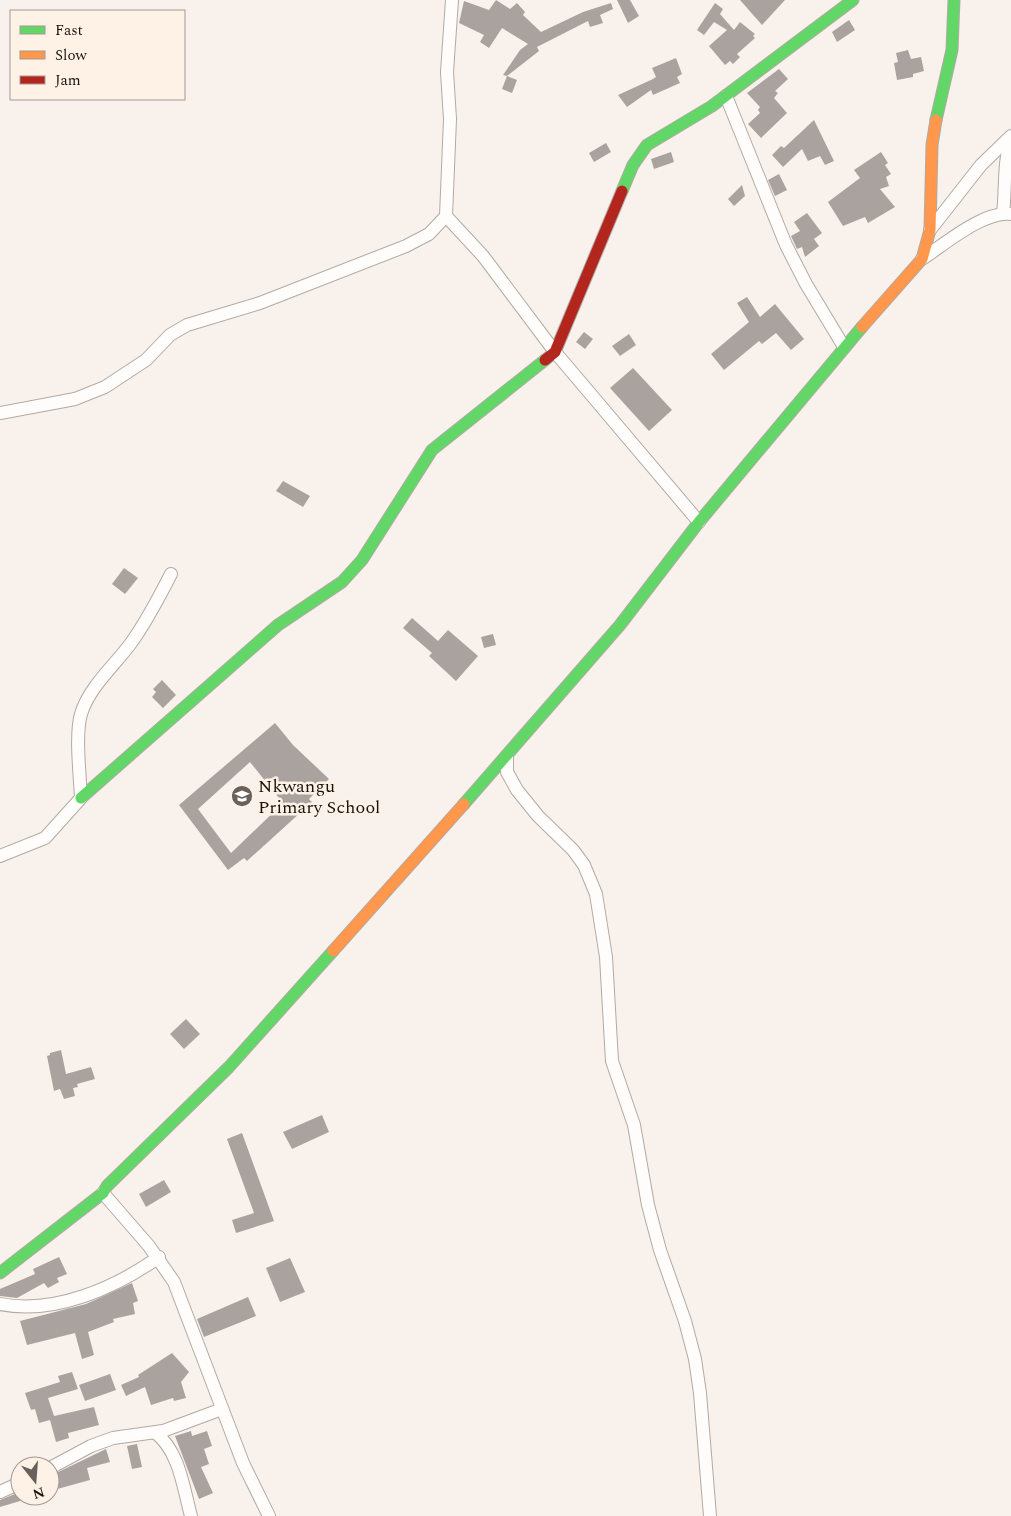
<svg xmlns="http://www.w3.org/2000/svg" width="1011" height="1516" viewBox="0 0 1011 1516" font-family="Spectral,serif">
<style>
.building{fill:#aaa29e;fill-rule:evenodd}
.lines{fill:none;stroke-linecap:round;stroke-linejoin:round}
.street-casing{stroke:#b0aaa4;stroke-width:14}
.fast-casing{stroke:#b0aaa4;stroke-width:13}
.slow-casing{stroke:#b0aaa4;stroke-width:13}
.jam-casing{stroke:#b0aaa4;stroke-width:13}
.street{stroke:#fefdfc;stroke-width:12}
.fast{stroke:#63d668;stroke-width:11}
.slow{stroke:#ff974d;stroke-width:11}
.jam{stroke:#b3261e;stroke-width:11}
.labels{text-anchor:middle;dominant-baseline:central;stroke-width:5;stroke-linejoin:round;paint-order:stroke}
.poi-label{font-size:18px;fill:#1a130d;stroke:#fef2e7;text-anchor:start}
</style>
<rect width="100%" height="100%" fill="#f9f2ec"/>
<g class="building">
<path d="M496 0 510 9 517 3 525 12 523 15 541 32 583 12 611 3 613 9 600 15 603 23 590 27 588 21 537 47 539 51 507 76 517 80 512 93 502 89 507 76 503 75 520 50 528 44 502 28 489 48 480 42 484 35 459 23 464 1 489 10Z"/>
<path d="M617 0H630L639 16 628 23Z"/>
<path d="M740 0H785L762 25Z"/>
<path d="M715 3 723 9 720 14 734 30 740 22 755 34 753 36 755 38 737 54 740 57 733 64 730 61 725 65 709 46 727 30 714 22 704 35 697 30Z"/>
<path d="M849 20 855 30 837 42 832 32Z"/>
<path d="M908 50 911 59 921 57 924 71 913 74V77L897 80 894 63 898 62 896 53Z"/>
<path d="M676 58 682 74 677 77 680 83 653 95 651 90 627 107 618 95 653 79 656 77 652 68Z"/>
<path d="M779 69 788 79 775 91 778 93 774 98 787 113 761 138 748 124 760 113 758 110 760 107 747 93Z"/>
<path d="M814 120 834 161 825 165 820 156 808 161 802 149 783 167 772 155 781 146 784 148Z"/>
<path d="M606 143 611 152 594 162 589 153Z"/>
<path d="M671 152 674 162 654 169 651 159Z"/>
<path d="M881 152 888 163 885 165 891 174 886 177 889 186 880 189 895 207 868 223 865 217 843 226 828 202 860 178 854 170Z"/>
<path d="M779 174 787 190 775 196 768 180Z"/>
<path d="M742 185 745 196 734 206 728 199Z"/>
<path d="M807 213 822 233 814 239 819 246 805 257 802 247 797 249 791 236 800 231 794 222Z"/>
<path d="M747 297 760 317 775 304 804 339 791 350 776 333 762 344 759 341 724 370 711 354 749 322 737 303Z"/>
<path d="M584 332 593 339 585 349 576 342Z"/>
<path d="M629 334 636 345 620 356 612 346Z"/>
<path d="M633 368 672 410 649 431 610 388Z"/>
<path d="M283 481 310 496 303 507 276 491Z"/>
<path d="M124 568 138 578 125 594 112 584Z"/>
<path d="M412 618 438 641 448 630 478 656 456 681 429 656 432 653 403 628Z"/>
<path d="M493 634 496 645 484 648 481 637Z"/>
<path d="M162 680 176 695 163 708 152 697 156 692 153 689Z"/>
<path d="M275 723 293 745 329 779 309 799 312 802 247 861 244 858 228 870 179 805ZM250 762 283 803 231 853 198 809Z"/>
<path d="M186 1019 200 1034 184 1049 170 1034Z"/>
<path d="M61 1050 66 1074 91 1067 95 1079 77 1084 78 1087 73 1088 75 1096 64 1099 60 1089 54 1091 47 1056 50 1055V1053Z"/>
<path d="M322 1115 329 1132 292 1149 283 1132Z"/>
<path d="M242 1133 274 1221 236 1233 232 1220 254 1213 227 1139Z"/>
<path d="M164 1180 171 1192 146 1207 139 1194Z"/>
<path d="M59 1257 67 1274 57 1278 59 1282 48 1288 44 1283 17 1298 0 1296V1289L35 1274 33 1269Z"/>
<path d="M290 1258 305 1292 280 1302 266 1268Z"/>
<path d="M132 1283 138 1301 133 1303 135 1314 113 1319 114 1322 88 1332 94 1355 82 1359 75 1333 27 1345 20 1321 86 1304Z"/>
<path d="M248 1297 256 1316 204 1337 197 1319Z"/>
<path d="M172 1353 189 1372 181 1382 186 1398 174 1401 173 1398 151 1405 145 1387 126 1396 121 1385 139 1377 138 1375Z"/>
<path d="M72 1372 78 1389 48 1398 54 1416 94 1407 99 1425 68 1433 69 1438 56 1442 50 1420 39 1423 35 1409 31 1410 25 1393 60 1382 58 1376Z"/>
<path d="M110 1374 116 1390 85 1401 79 1385Z"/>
<path d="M191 1431 192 1436 207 1431 212 1446 204 1449 209 1464 201 1467 213 1493 199 1499 175 1436Z"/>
<path d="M137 1444 142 1467 132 1469 127 1446Z"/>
<path d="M106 1449 110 1462 87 1468 90 1480 50 1491V1476Z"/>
<path d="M20 1492V1501L0 1507V1500Z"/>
</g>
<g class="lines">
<g class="street-casing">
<g id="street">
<path d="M452 0 447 72 450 119 446 216 483 256 555 352 699 522"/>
<path d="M726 96 786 245 806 284 844 347"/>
<path d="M1003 213C1006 191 1003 161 1011 141"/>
<path d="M930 230 981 165 1011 136"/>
<path d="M922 259C945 244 983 211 1011 214"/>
<path d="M0 413 75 399 105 387 146 360 170 335 187 325 260 303 406 246 429 234 446 216"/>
<path d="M507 756V772L517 790 538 816 573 850 584 865 596 894 606 957 612 1061 634 1125 648 1205 660 1250 685 1321 695 1359 700 1393 710 1516"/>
<path d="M0 856 45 838 81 798C80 775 75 735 81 714 89 687 115 665 131 643 147 621 159 597 171 574"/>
<path d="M103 1193 149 1246 174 1282 243 1463 269 1516"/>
<path d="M0 1304C54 1315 115 1288 159 1257"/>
<path d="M156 1433C180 1453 183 1487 191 1516"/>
<path d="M50 1468 91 1446 113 1438 163 1431 222 1409"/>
<path d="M0 1492 20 1483"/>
</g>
</g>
<g class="fast-casing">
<g id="fast">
<path d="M936 120 952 50 954 0"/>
<path d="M622 191 633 165 647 145 712 106 853 0"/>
<path d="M81 798 278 625 342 582 362 560 432 450 545 360"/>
<path d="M464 804 620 625 699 522 862 327"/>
<path d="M0 1273 103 1193 107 1186 229 1067 333 951"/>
</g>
</g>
<g class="slow-casing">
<g id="slow">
<path d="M862 327 922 259 930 230 932 145 936 120"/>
<path d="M333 951 464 804"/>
</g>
</g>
<g class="jam-casing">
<path id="jam" d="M545 360 555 352 622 191"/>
</g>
<use href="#street" class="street"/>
<use href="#fast" class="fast"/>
<use href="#slow" class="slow"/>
<use href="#jam" class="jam"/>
</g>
<defs>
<g id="school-disc" transform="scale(1.125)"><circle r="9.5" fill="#68615b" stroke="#fef2e7"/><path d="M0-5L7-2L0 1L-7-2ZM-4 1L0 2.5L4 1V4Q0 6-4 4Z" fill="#fff"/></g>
</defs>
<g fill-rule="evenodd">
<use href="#school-disc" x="242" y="796"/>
</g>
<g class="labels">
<g class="poi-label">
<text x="258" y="786">Nkwangu<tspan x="258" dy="21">Primary School</tspan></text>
</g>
</g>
<rect x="10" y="10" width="175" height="90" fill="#fef2e7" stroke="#a39990"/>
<rect x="20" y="26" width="25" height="8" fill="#63d668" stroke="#a39990"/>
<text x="55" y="35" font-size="15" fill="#1a130d">Fast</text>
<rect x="20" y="51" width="25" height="8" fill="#ff974d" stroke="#a39990"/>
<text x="55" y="60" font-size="15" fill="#1a130d">Slow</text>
<rect x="20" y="76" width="25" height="8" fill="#b3261e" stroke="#a39990"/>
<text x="55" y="85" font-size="15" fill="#1a130d">Jam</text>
<g transform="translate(35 1481) rotate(163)"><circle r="24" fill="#fef2e7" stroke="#a39990"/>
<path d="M0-4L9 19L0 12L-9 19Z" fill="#68615b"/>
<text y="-8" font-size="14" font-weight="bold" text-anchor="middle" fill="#1a130d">N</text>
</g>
</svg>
